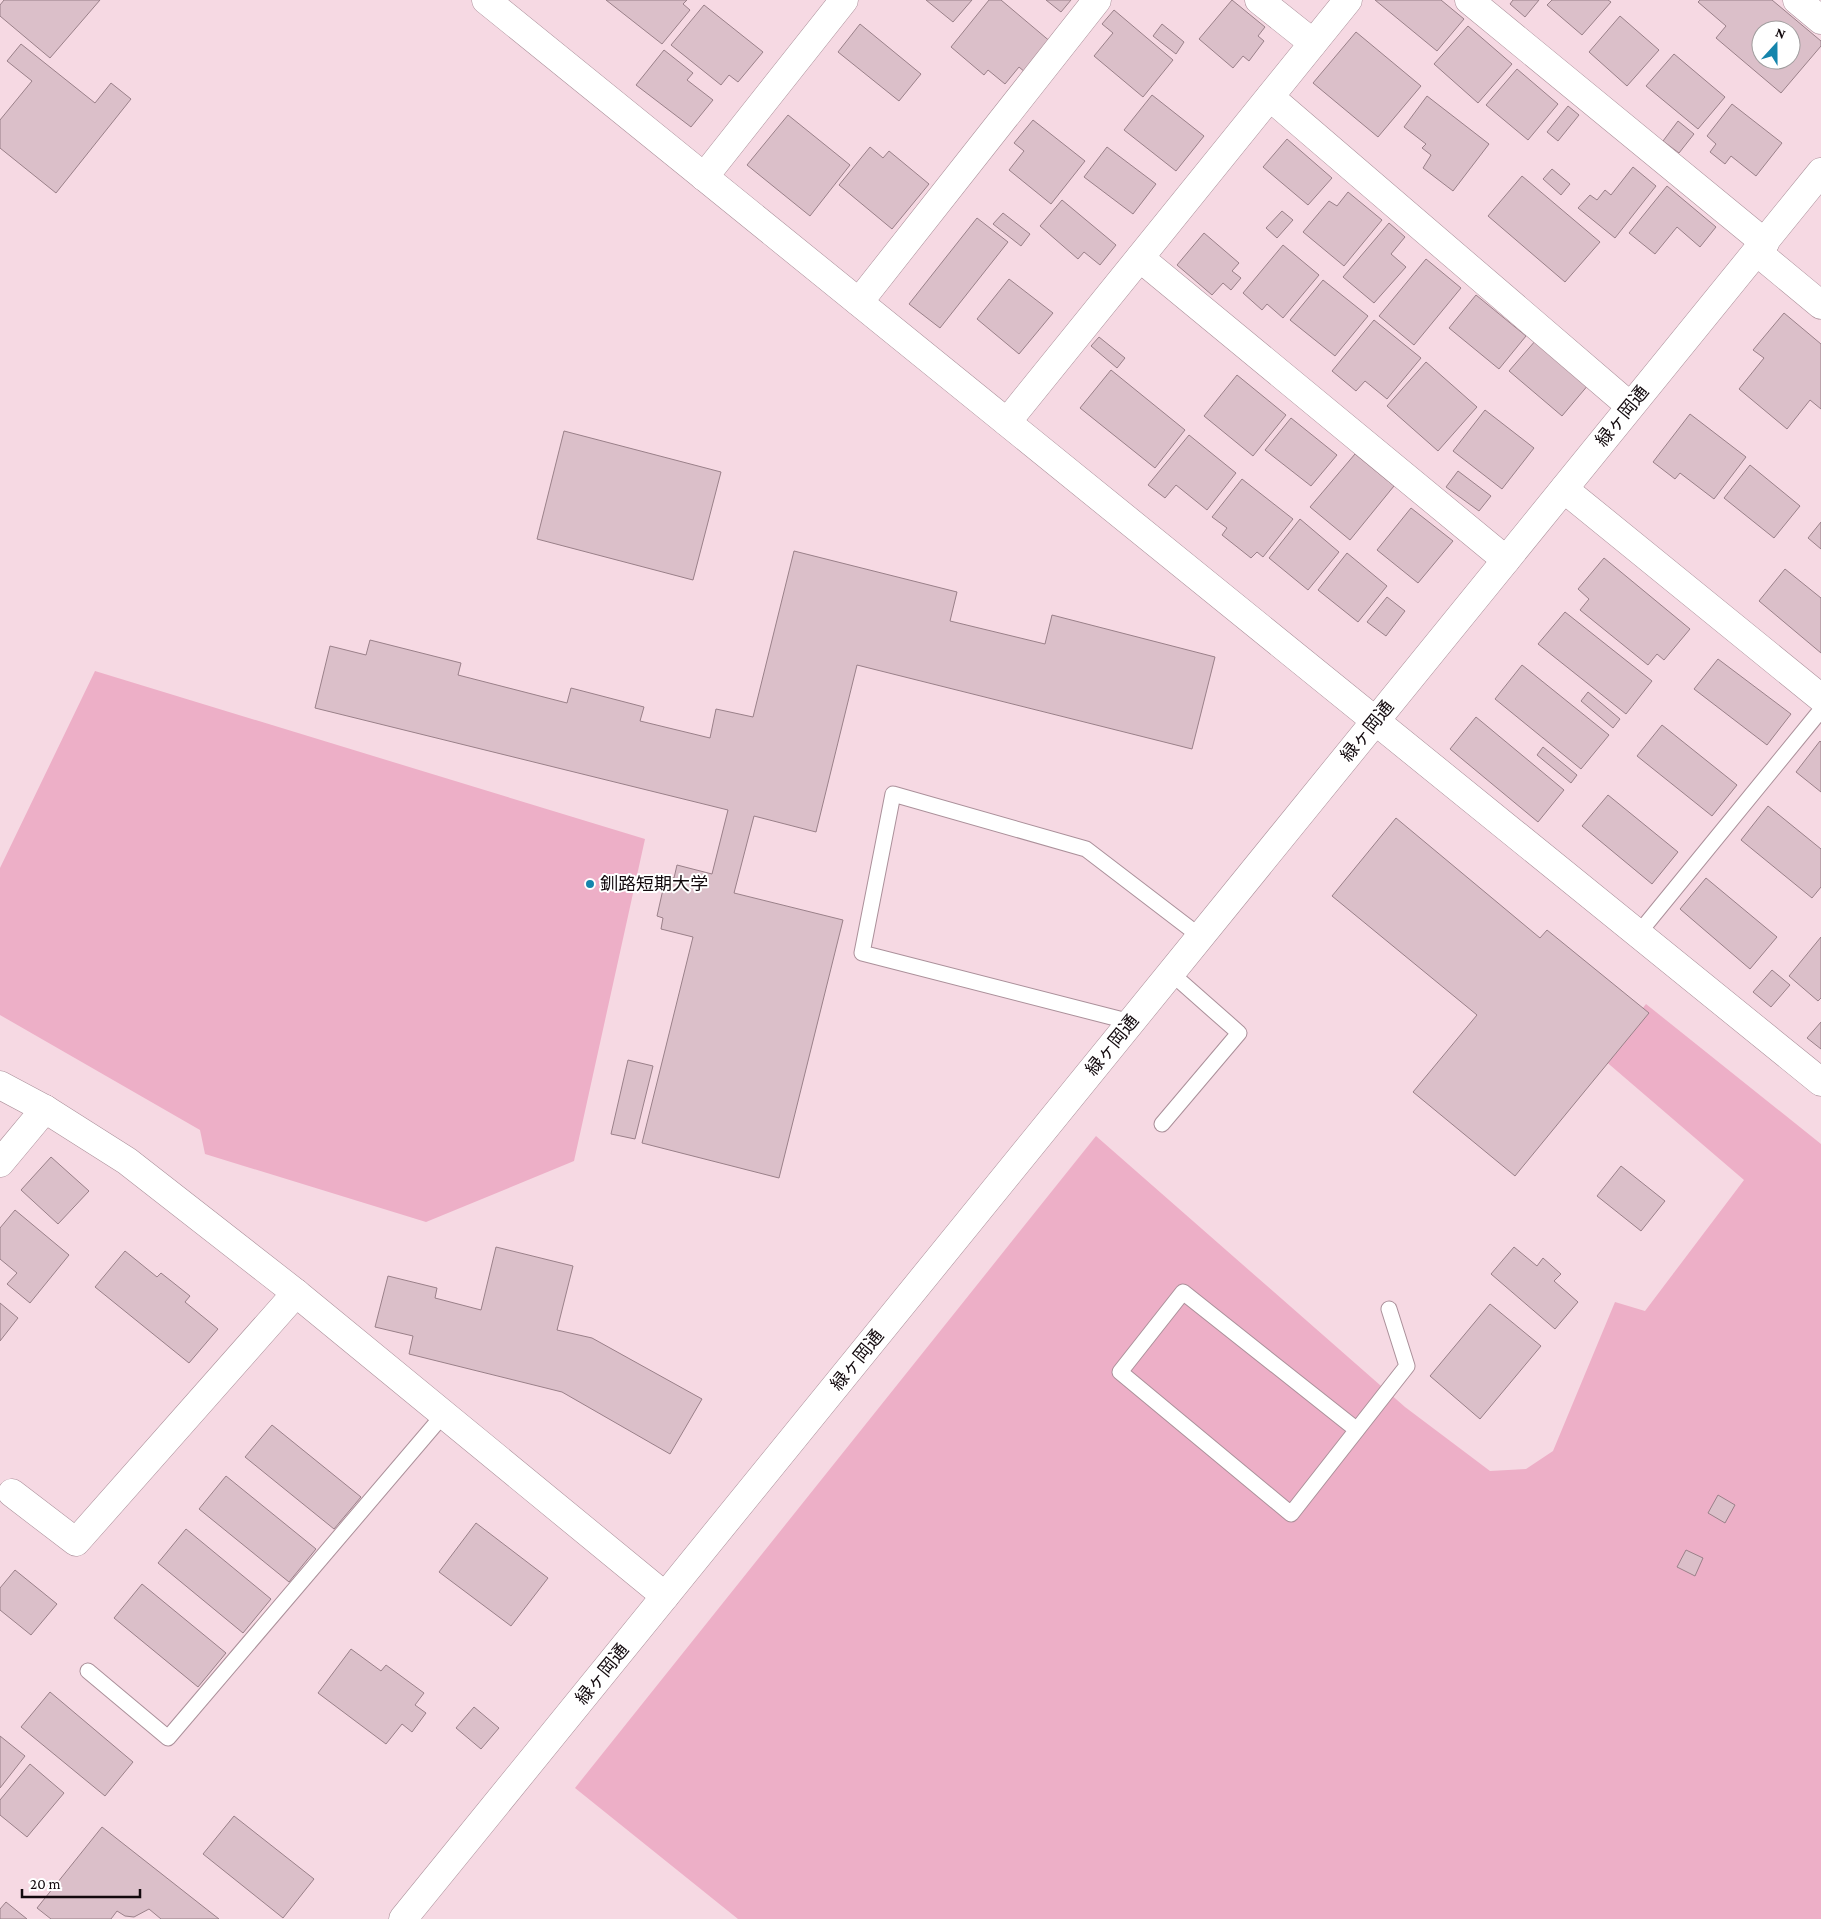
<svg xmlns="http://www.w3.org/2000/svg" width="1821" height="1919" viewBox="0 0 1821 1919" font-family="'Crimson Pro','Noto Sans JP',serif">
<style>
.green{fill:#edafc7}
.building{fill:#dbbfc9;stroke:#9a8089;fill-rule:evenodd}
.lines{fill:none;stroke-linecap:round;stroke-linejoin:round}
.service-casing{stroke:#ab909a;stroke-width:17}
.minor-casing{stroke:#ab909a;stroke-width:29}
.tertiary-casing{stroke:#ab909a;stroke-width:29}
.service{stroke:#fff;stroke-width:15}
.minor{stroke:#fff;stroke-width:28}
.tertiary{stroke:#fff;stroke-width:28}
.poi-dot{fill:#1585ac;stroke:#fff;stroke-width:2}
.labels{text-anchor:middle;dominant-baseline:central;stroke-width:4;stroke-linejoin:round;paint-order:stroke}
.street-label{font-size:18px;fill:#12090d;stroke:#fff}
.poi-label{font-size:18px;fill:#12090d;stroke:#fff;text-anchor:start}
</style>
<rect width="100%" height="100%" fill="#f6d9e3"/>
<g class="green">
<path d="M95 671 645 839 574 1161 426 1222 205 1154 200 1130 0 1015V868Z"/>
<path d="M1646 1004 1821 1144V1919H738L575 1788 1096 1136 1405 1407 1490 1471 1526 1469 1553 1451 1615 1302 1645 1311 1744 1180 1603 1059Z"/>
</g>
<g class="building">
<path d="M4 0H100L50 58 0 16V5Z"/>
<path d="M606 0H687L683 4 690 10 662 44Z"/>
<path d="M926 0H972L953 22Z"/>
<path d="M989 0H1001L1052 43 1026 73 1019 67 1005 84 988 70 984 75 951 47Z"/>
<path d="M1046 0H1071L1061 12Z"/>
<path d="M1232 0 1265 27 1258 36 1264 41 1249 61 1243 56 1233 68 1199 39Z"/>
<path d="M1375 0H1441L1464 19 1437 51Z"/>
<path d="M1513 0H1539L1525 17 1510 4Z"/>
<path d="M1552 0H1608L1611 2 1582 35 1547 5Z"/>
<path d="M1700 0H1772L1821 41V46L1781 93 1716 38 1726 26 1698 2ZM1761 30H1791V60H1761Z"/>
<path d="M704 5 763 52 738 82 729 75 721 85 671 45Z"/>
<path d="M1114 10 1173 60 1143 97 1094 56 1113 33 1102 24Z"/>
<path d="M1620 16 1659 50 1627 86 1589 52Z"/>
<path d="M860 24 921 74 899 101 838 52Z"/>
<path d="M1162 24 1184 42 1176 54 1153 36Z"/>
<path d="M1468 26 1512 64 1478 103 1434 64Z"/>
<path d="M1356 32 1421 86 1378 137 1313 83Z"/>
<path d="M21 44 95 103 111 83 131 99 56 193 0 148V120L32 81 7 61Z"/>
<path d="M664 50 693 73 687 80 713 100 691 127 636 85Z"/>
<path d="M1674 54 1725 97 1698 129 1646 86Z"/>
<path d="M1517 69 1558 104 1528 140 1486 105Z"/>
<path d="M1152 95 1204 136 1176 171 1124 130Z"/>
<path d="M1427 96 1489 144 1453 191 1423 168 1431 155 1422 148 1426 144 1404 127Z"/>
<path d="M1732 104 1782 143 1756 176 1731 156 1725 164 1710 152 1716 144 1707 136Z"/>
<path d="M1568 106 1579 115 1558 141 1547 132Z"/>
<path d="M788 115 850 165 810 216 747 165Z"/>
<path d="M1033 120 1085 161 1051 204 1009 170 1024 151 1014 143Z"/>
<path d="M1678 121 1694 134 1679 153 1663 141Z"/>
<path d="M1287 139 1332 178 1308 205 1263 167Z"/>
<path d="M870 147 883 158 889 151 929 184 892 229 839 185Z"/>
<path d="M1107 147 1156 184 1133 214 1084 177Z"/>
<path d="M1633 167 1656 186 1615 238 1578 208 1590 195 1597 200 1605 190 1611 195Z"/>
<path d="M1552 169 1570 184 1561 195 1543 179Z"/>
<path d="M1522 176 1600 242 1565 282 1488 216Z"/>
<path d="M1667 186 1716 227 1700 247 1677 227 1655 254 1629 233Z"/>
<path d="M1348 192 1382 220 1344 266 1303 232 1329 201 1337 206Z"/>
<path d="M1062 200 1116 245 1100 265 1084 252 1078 259 1040 226Z"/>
<path d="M1282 211 1293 220 1277 238 1266 228Z"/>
<path d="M1003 213 1030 234 1021 246 993 224Z"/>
<path d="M977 218 1008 242 940 328 909 304Z"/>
<path d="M1389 223 1405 237 1391 254 1406 267 1374 303 1343 277Z"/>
<path d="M1204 233 1239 263 1232 271 1241 278 1231 290 1223 283 1212 295 1177 265Z"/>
<path d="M1283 245 1319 275 1283 318 1267 304 1262 310 1243 293Z"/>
<path d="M1426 259 1461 288 1414 345 1379 316Z"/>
<path d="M1009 279 1053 313 1019 354 977 319Z"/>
<path d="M1323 280 1368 316 1335 356 1290 320Z"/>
<path d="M1476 295 1526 336 1499 369 1449 328Z"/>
<path d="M1784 313 1821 344V409L1810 400 1787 429 1739 389 1764 358 1753 350Z"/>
<path d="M1374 320 1421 358 1387 399 1365 381 1356 391 1332 371Z"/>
<path d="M1099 337 1125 358 1117 368 1091 346Z"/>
<path d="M1536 340 1589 384 1562 416 1509 371Z"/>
<path d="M1426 362 1477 407 1438 451 1387 406Z"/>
<path d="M1111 370 1185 430 1155 468 1080 408Z"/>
<path d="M1237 375 1286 415 1253 456 1204 416Z"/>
<path d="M1485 410 1534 448 1502 489 1453 451Z"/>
<path d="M1690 414 1746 457 1714 499 1680 473 1675 479 1653 462Z"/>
<path d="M1291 418 1337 455 1311 486 1265 450Z"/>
<path d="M564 431 721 472 693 580 537 539Z"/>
<path d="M1189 435 1236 473 1207 510 1176 485 1165 498 1148 485Z"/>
<path d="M1355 454 1394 486 1350 540 1310 507Z"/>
<path d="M1750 465 1800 506 1774 538 1724 498Z"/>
<path d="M1458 471 1491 496 1479 511 1446 487Z"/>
<path d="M1242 479 1293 519 1263 557 1257 552 1251 558 1222 535 1227 528 1212 517Z"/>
<path d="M1411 508 1453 541 1418 583 1377 550Z"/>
<path d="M1300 519 1339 552 1308 590 1269 558Z"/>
<path d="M1821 522V549L1808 538Z"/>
<path d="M794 551 957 592 950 621 1045 644 1052 615 1215 657 1192 749 857 665 816 832 754 816 734 893 843 920 779 1178 642 1143 693 937 661 929 663 918 657 916 666 876 674 878 677 865 712 874 728 810 315 708 330 646 366 655 370 640 461 663 458 675 567 703 571 688 644 707 640 721 710 738 716 709 753 717Z"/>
<path d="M1347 553 1387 586 1358 622 1318 590Z"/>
<path d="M1604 558 1690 629 1664 660 1657 654 1648 665 1580 610 1589 599 1578 589Z"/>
<path d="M1785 569 1821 598V653L1759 601Z"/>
<path d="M1387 597 1405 611 1386 636 1367 622Z"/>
<path d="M1565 612 1652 681 1626 714 1538 644Z"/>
<path d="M1718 659 1791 714 1767 745 1694 689Z"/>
<path d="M1522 665 1609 735 1581 769 1495 699Z"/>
<path d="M1588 692 1620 719 1613 728 1581 701Z"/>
<path d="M1476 717 1564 790 1538 822 1450 749Z"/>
<path d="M1662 725 1737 785 1712 816 1637 756Z"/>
<path d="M1820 741 1821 742V792L1796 772Z"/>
<path d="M1543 747 1577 775 1571 783 1537 755Z"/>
<path d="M1608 795 1678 852 1652 884 1582 826Z"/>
<path d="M1768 806 1821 849V887L1812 898 1741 840Z"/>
<path d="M1396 818 1540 938 1547 930 1649 1013 1515 1176 1413 1092 1477 1015 1332 896Z"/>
<path d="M1706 878 1777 937 1750 969 1680 909Z"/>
<path d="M1821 937V998L1818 1001 1789 976Z"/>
<path d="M1772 970 1790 985 1771 1007 1753 992Z"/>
<path d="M1821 1022V1049L1807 1038Z"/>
<path d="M628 1060 653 1066 635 1139 611 1134Z"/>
<path d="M51 1157 89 1191 58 1224 21 1190Z"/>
<path d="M1621 1166 1665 1201 1641 1231 1597 1196Z"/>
<path d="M15 1210 69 1255 30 1303 7 1284 17 1273 0 1259V1228Z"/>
<path d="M496 1247 573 1266 557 1330 592 1338 702 1399 670 1454 562 1392 409 1354 413 1336 375 1327 388 1276 437 1288 435 1298 481 1310Z"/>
<path d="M1514 1247 1537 1266 1543 1258 1561 1274 1554 1281 1578 1302 1555 1329 1491 1274Z"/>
<path d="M125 1251 157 1277 161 1273 190 1296 185 1302 218 1329 189 1363 95 1287Z"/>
<path d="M0 1303 18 1318 0 1341Z"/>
<path d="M1490 1304 1541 1346 1480 1419 1430 1376Z"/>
<path d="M272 1425 361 1497 334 1529 245 1457Z"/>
<path d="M226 1476 316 1549 289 1582 199 1509Z"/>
<path d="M1718 1495 1735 1505 1725 1523 1708 1513Z"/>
<path d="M476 1523 548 1578 511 1626 439 1572Z"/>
<path d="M186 1529 271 1599 243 1633 158 1563Z"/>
<path d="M1686 1550 1703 1558 1695 1576 1677 1567Z"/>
<path d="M15 1570 57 1604 31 1635 0 1610V1588Z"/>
<path d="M142 1584 226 1653 198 1687 114 1618Z"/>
<path d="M351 1649 381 1671 386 1665 424 1693 415 1705 426 1713 412 1732 402 1724 386 1744 318 1693Z"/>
<path d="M50 1692 133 1762 105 1796 21 1727Z"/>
<path d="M474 1707 499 1728 481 1749 456 1728Z"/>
<path d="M0 1736 25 1756 0 1788Z"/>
<path d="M30 1764 64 1793 27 1837 0 1815V1800Z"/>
<path d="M234 1816 314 1879 283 1918 203 1854Z"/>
<path d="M102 1827 219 1919H161L149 1909 134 1917 125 1916 117 1911 111 1919H51L37 1908Z"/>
<path d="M6 1902 27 1919H0V1909Z"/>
</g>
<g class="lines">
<g class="service-casing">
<g id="service">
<path d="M1638 934 1821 710"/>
<path d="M1131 1022 862 953 893 794 1086 849 1201 937"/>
<path d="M1162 1124 1239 1033 1171 973"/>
<path d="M1357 1430 1183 1292 1120 1372 1291 1514 1407 1366 1389 1309"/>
<path d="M88 1671 168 1738 444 1414"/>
</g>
</g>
<g class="minor-casing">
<g id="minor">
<path d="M486 0 1821 1082"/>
<path d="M1259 0 1313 43"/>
<path d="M1469 0 1765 243"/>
<path d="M1797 0 1821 20"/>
<path d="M1270 97 1630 406"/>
<path d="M704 177 844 0"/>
<path d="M1757 252 1821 305"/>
<path d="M1140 258 1506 560"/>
<path d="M859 302 1097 0"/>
<path d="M1007 422 1348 0"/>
<path d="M1564 489 1821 698"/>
<path d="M0 1085 45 1109 127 1161 296 1293 665 1596"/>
<path d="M0 1163 45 1109"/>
<path d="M12 1493 76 1542 296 1293"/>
</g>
</g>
<g class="tertiary-casing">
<path id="tertiary" d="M403 1919 1821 172"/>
</g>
<use href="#service" class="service"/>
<use href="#minor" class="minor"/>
<use href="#tertiary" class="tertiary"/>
</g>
<circle class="poi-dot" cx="590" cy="884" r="5"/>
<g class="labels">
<g class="street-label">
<text transform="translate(1622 416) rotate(-51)">緑ヶ岡通</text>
<text transform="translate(1367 731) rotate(-51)">緑ヶ岡通</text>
<text transform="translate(1112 1045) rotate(-51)">緑ヶ岡通</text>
<text transform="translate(857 1360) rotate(-51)">緑ヶ岡通</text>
<text transform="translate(602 1674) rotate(-51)">緑ヶ岡通</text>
</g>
<g class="poi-label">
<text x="600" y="884">釧路短期大学</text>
</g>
</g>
<g transform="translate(1776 45) rotate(21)"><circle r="24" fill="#ffffff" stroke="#a09d9e"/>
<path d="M0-4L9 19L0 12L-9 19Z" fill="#1585ac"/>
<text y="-8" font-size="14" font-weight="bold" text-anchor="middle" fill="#12090d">N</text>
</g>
<path d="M22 1889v8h118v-8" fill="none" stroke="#12090d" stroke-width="2.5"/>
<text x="30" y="1889" font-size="15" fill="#12090d" stroke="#ffffff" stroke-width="4" paint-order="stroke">20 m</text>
</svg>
